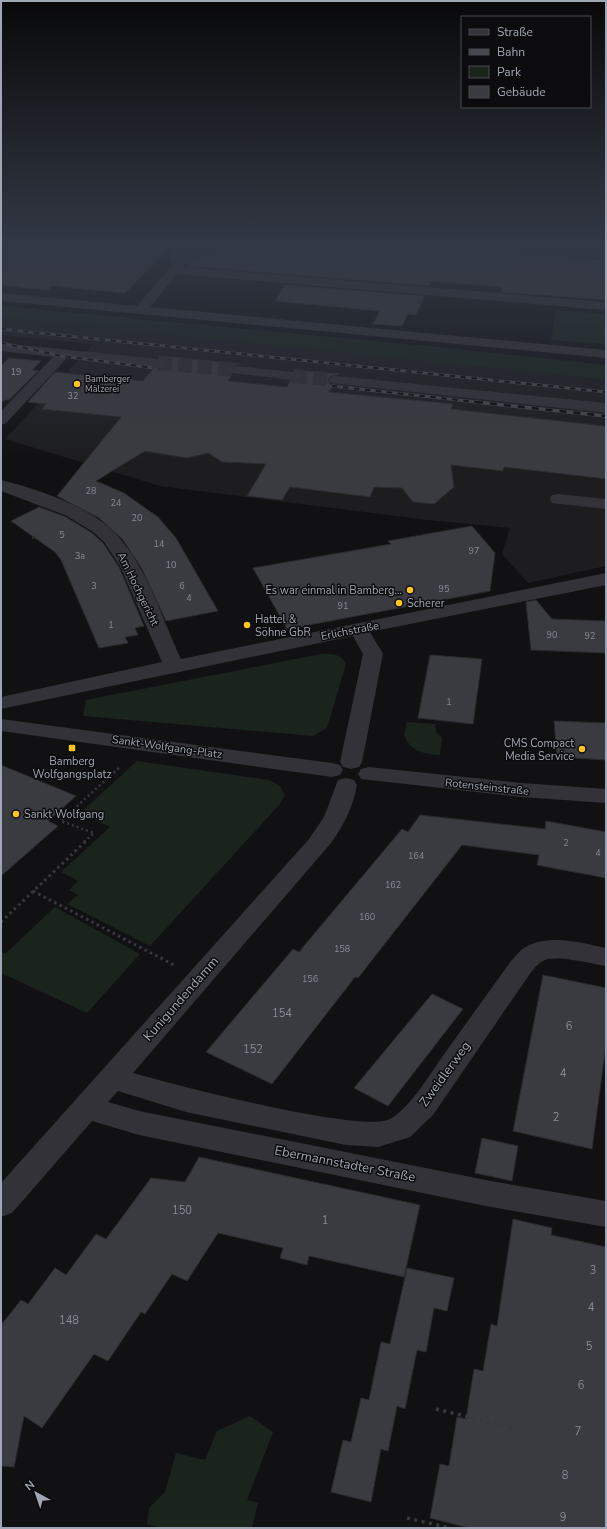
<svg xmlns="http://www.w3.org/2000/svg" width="607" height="1529" viewBox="0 0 607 1529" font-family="'Nunito Sans',sans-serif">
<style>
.built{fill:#1d1d20}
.green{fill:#1b231d}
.building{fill:#3a3b40;stroke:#2b2b2f}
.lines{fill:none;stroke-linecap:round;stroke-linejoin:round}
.minor-tunnel{stroke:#2e2f33;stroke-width:14;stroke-dasharray:14 6;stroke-linecap:butt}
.path-far3{stroke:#38393f;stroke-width:2;stroke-dasharray:1.5 2.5;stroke-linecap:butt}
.path-far2{stroke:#38393f;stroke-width:2.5;stroke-dasharray:2 3;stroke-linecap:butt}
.path-far1{stroke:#38393f;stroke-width:3;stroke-dasharray:2.5 3.5;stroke-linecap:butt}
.path{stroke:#38393f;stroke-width:3.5;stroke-dasharray:3 4.5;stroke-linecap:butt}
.minor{fill:#323238;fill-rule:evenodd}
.rail-far1-casing{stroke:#47484f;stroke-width:3}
.rail-casing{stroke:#47484f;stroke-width:3.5}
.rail-far1{stroke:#0c0c0e;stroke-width:2;stroke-dasharray:5.5;stroke-linecap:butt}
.rail{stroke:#0c0c0e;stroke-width:2.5;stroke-dasharray:7;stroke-linecap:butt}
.poi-dot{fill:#fcc620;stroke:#0c0c0e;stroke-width:1.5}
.labels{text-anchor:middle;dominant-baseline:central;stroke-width:3;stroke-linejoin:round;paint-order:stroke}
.number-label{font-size:9px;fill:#878b97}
.far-poi-label{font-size:9px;fill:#a1a6b4;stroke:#0c0c0e;text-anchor:start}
.street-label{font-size:11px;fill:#a1a6b4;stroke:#0c0c0e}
.poi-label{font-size:11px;fill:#a1a6b4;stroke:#0c0c0e;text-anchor:start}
.near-number-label{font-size:11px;fill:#878b97}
.near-street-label{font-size:13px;fill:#a1a6b4;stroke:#0c0c0e}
</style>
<rect width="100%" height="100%" fill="#111113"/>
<path class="built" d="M1 318 606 380V566L528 583 502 554 510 528 428 520 160 486 5 439 93 344 1 335Z"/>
<g class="green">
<path d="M1 306 438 347 606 365V380L1 318Z"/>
<path d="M556 310 606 314V344L551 340Z"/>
<path d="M321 654C332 654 341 653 346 664L327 728 313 736 83 716 86 700Z"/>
<path d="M407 722 435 724 436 732 442 738 440 755C423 754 410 751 404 735Z"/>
<path d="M137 761 269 780 280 786 285 795 280 804 150 946 67 904 78 895 69 890 78 881 61 872 110 827 80 813Z"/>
<path d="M55 907 140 954 87 1013 1 973V952L5 954Z"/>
<path d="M250 1416 273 1432 247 1500 258 1503 252 1528H164L147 1525 149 1508 165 1492 176 1453 205 1460 217 1431Z"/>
</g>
<g class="building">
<path d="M1 246H171L125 293 52 286 48 290 1 285Z"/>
<path d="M172 246H184V249L171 264Z"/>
<path d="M235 246H495L502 251 606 260V300L500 292 502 287 431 281 429 286 186 266 192 259 232 250Z"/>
<path d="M285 285 424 296 416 315 408 314 402 326 373 324 380 311 275 301Z"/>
<path d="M163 356 240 364 230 366 228 371 232 375 228 381 287 387 290 381 298 380 301 377 297 370 339 374 331 376 328 379 330 384 333 385 329 392 453 404 451 409 606 426V479L504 467 503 471 451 465 454 487 434 504 413 502 402 488 374 487 370 497 290 487 282 500 247 496 266 464 222 462 208 453 187 458 145 451 96 481 124 493 158 517 176 538 218 611 166 621 141 567 123 540 99 518 57 496 121 417 42 409 46 404 28 402 55 372 143 381 154 368 164 367 166 362 162 358Z"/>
<path d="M9 358 41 361 32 370 38 371 9 400H5L1 403V366Z"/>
<path d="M39 507 66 517 92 533 103 543 119 567 144 626 135 628 138 635 125 637 128 643 99 648 61 560 55 552 11 521Z"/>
<path d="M472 526 495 553 490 591 287 629 253 568 391 544 388 541Z"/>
<path d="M536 600 552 619 606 621V653L531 650 526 602Z"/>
<path d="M430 655 482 659 473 724 418 718Z"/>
<path d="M554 721 606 723V760L557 757Z"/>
<path d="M1 765 76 796 48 821 58 826 1 876Z"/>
<path d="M420 815 545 829 546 821 606 832V878L537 865 539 855 462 845 358 978 355 977 272 1084 206 1052 293 949 299 952 402 829 408 832Z"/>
<path d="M543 975 606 988V1044L592 1149 513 1131Z"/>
<path d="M432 994 463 1009 388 1106 354 1088Z"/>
<path d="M482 1138 518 1146 512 1181 475 1173Z"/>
<path d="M199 1157 420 1205 404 1277 309 1256 307 1265 280 1258 283 1248 218 1233 187 1281 172 1274 145 1314 141 1312 108 1361 94 1354 42 1428 24 1416 14 1467 1 1466V1325L21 1300 28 1304 55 1268 66 1275 96 1234 106 1239 151 1178 185 1182Z"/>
<path d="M513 1219 552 1228 551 1235 606 1247V1528H469L430 1518 440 1464 449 1466 457 1417 466 1419 474 1369 483 1371 491 1324 497 1326Z"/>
<path d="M407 1268 454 1278 447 1311 434 1308 426 1352 417 1350 405 1409 397 1406 388 1451 381 1449 371 1502 331 1492 343 1440 351 1442 361 1398 369 1400 381 1342 390 1344Z"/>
</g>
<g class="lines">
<g class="minor-tunnel">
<path d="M158 363 236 370"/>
<path d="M293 376 336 380"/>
</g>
<path class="path-far3" d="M32 538 41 533"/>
<path class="path-far2" d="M84 842 94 833 61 821 121 766"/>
<g class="path-far1">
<path d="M33 891 174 965"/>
<path d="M1 922 86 841"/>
</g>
<g class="path">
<path d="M436 1409 514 1428"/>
<path d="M407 1518 450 1528"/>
</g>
<g class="minor">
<path d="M185 246H197L198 249 211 246H234L232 249 191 258 183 267 606 302V310L177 274 150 307 606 350V358L1 301V293L137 306 186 249Z"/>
<path d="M496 246H546L606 251V259L502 250Z"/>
<path d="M1 343 158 359 163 360 165 363 163 366 158 367 67 358 6 423 1 425V411L53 357 1 351Z"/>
<path d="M236 366 293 372 298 373 300 376 298 379 293 380 231 373 229 370 231 367Z"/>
<path d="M336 376 606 403V413L331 383 329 380 331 377Z"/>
<path d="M1 480C41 490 96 508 122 541 149 573 163 621 181 659L606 573V585L370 632 383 654 362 762 359 767 351 769 343 767 340 762 363 654 353 636 1 709V697L162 662 120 566 104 542 93 532 67 516 1 491Z"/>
<path d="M558 494 606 499V509L552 503 550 499 552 495Z"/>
<path d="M1 719 332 763 340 765 343 770 340 775 332 777 1 731Z"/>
<path d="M369 767 521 783 606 789V803L521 797 361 779 358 774 361 769Z"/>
<path d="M346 778 354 780 357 785C353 807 344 825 331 843L133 1073C171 1084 363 1134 390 1119 410 1108 429 1076 442 1057 465 1025 488 993 511 961 515 957 519 951 524 948 548 933 581 943 606 948V966C592 964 555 954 543 961 537 964 533 970 529 975L433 1115 410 1137 378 1147 346 1145 186 1112 118 1091 108 1102 139 1111 491 1181 606 1201V1227L491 1207 139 1135 92 1121 12 1213 1 1217V1183L309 839 324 817 338 780Z"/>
</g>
<g class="rail-far1-casing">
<g id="rail-far1">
<path d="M1 329 606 392"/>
<path d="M1 343 62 356 154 368"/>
<path d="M332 386 485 403"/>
</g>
</g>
<g class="rail-casing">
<path id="rail" d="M476 402 606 416"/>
</g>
<use href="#rail-far1" class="rail-far1"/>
<use href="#rail" class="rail"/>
</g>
<linearGradient id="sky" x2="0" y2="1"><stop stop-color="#09090a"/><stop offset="0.53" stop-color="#323844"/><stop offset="1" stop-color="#323844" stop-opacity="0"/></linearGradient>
<rect width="607" height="460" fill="url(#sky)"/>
<g class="poi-dot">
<circle cx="77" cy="384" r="4"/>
<circle cx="410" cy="590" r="4"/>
<circle cx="399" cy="603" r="4"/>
<circle cx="247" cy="625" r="4"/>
<rect x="68" y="744" width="8" height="8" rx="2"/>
<circle cx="582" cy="749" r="4"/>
<circle cx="16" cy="814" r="4"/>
</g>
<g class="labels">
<g class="number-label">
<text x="16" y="372">19</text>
<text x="73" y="396">32</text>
<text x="91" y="491">28</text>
<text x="116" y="503">24</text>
<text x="137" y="518">20</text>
<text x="62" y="535">5</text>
<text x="159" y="544">14</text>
<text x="474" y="551">97</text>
<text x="80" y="556">3a</text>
<text x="171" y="565">10</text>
<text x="94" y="586">3</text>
<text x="182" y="586">6</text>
<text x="444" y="589">95</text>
<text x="189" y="598">4</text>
<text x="343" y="606">91</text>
<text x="111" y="625">1</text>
<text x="552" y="635">90</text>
<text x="590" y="636">92</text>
<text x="449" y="702">1</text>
<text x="566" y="843">2</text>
<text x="598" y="853">4</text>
<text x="416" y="856">164</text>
<text x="393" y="885">162</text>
<text x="367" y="917">160</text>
<text x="342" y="949">158</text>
<text x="310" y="979">156</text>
</g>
<g class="far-poi-label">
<text x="85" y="379">Bamberger<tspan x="85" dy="10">Mälzerei</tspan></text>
</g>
<g class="street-label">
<text transform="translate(138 589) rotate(64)">Am Hochgericht</text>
<text transform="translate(350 631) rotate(-11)">Erlichstraße</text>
<text transform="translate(167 747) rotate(8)">Sankt-Wolfgang-Platz</text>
<text transform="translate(487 787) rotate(6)">Rotensteinstraße</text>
</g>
<g class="poi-label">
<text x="402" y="590" text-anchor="end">Es war einmal in Bamberg...</text>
<text x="407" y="603">Scherer</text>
<text x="255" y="619">Hattel &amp;<tspan x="255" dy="13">Söhne GbR</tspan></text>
<text x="574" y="743" text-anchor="end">CMS Compact<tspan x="574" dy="13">Media Service</tspan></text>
<text x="72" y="761" text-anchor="middle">Bamberg<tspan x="72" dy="13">Wolfgangsplatz</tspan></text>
<text x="24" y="814">Sankt Wolfgang</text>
</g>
<g class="near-number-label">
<text x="282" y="1013">154</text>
<text x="569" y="1026">6</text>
<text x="253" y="1049">152</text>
<text x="563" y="1073">4</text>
<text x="556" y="1117">2</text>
<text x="182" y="1210">150</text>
<text x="325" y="1220">1</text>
<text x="593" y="1270">3</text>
<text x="591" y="1307">4</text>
<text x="69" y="1320">148</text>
<text x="589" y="1346">5</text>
<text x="581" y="1385">6</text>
<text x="578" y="1431">7</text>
<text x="565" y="1475">8</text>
<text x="563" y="1517">9</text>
</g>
<g class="near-street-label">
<text transform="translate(181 999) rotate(-49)">Kunigundendamm</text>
<text transform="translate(445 1074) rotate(-54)">Zweidlerweg</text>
<text transform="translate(345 1164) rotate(11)">Ebermannstadter Straße</text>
</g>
</g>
<rect width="607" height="1529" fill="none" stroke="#a1a6b4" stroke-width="4"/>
<rect x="461" y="16" width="130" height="92" fill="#0c0c0e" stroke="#484a50"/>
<rect x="469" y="29" width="20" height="6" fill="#323238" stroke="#484a50"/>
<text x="497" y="36" font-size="12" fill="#a1a6b4">Straße</text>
<rect x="469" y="49" width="20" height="6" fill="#47484f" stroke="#484a50"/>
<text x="497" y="56" font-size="12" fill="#a1a6b4">Bahn</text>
<rect x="469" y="66" width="20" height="12" fill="#1b231d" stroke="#484a50"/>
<text x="497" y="76" font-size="12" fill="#a1a6b4">Park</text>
<rect x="469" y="86" width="20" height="12" fill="#3a3b40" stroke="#484a50"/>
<text x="497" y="96" font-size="12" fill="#a1a6b4">Gebäude</text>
<g transform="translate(36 1493) rotate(320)" stroke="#0c0c0e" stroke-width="3" paint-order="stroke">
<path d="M0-3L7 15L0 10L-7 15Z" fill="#a1a6b4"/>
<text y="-6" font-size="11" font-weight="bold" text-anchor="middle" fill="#a1a6b4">N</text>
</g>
</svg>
